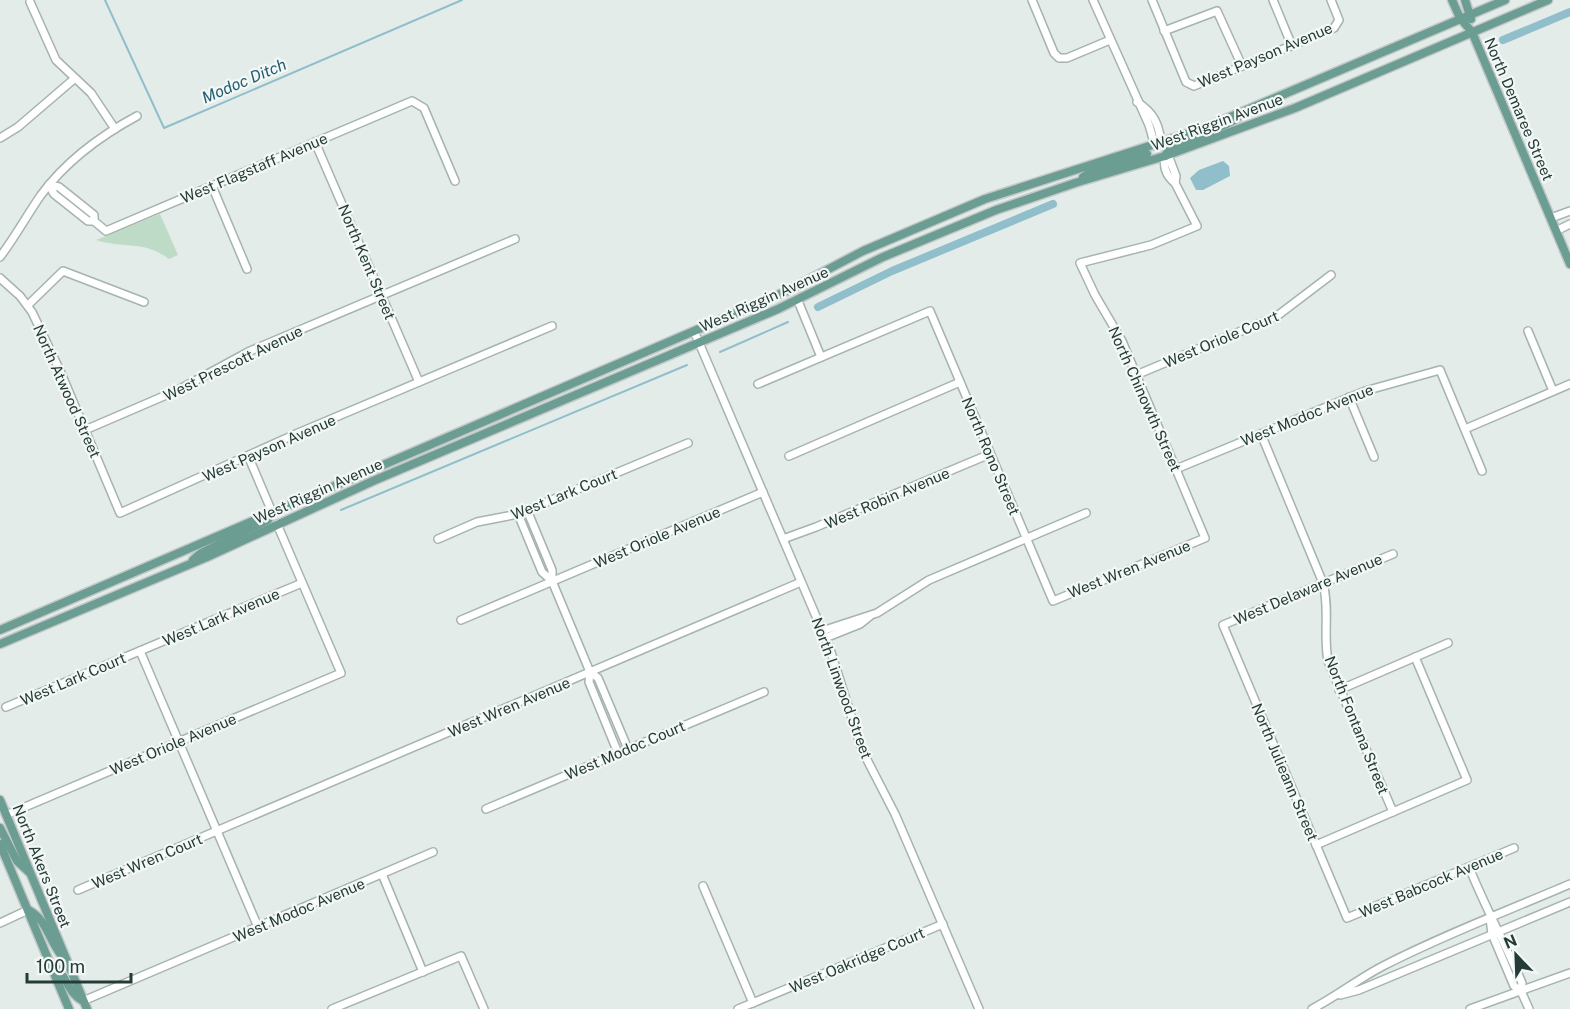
<svg xmlns="http://www.w3.org/2000/svg" width="1570" height="1009" viewBox="0 0 1570 1009" font-family="'Public Sans',sans-serif">
<style>
.green{fill:#bedbc8}
.water{fill:#90becb}
.lines{fill:none;stroke-linecap:round;stroke-linejoin:round}
.stream{stroke:#90becb;stroke-width:2}
.canal{stroke:#90becb;stroke-width:8}
.minor-casing{stroke:#a6b3af;stroke-width:10}
.major-casing{stroke:#c2c8c7;stroke-width:11}
.minor{stroke:#fff;stroke-width:7}
.major{stroke:#6c9d93;stroke-width:8}
.labels{text-anchor:middle;dominant-baseline:central;stroke-width:4.5;stroke-linejoin:round;paint-order:stroke}
.street-label{font-size:15px;fill:#243b37;stroke:#f3f8f6}
.water-label{font-size:16px;font-style:italic;fill:#245f72;stroke:#f3f8f6}
</style>
<rect width="100%" height="100%" fill="#e3ece8"/>
<path class="green" d="M160 214 178 255 169 259C144 240 124 249 96 240Z"/>
<path class="water" d="M1223 161 1229 166 1230 176 1203 190H1196L1190 178 1199 170Z"/>
<g class="lines">
<g class="stream">
<path d="M105 0 164 128 462 0"/>
<path d="M720 352 788 322"/>
<path d="M341 510 687 365"/>
</g>
<g class="canal">
<path d="M1503 40 1570 12"/>
<path d="M818 307 892 271 1053 204"/>
</g>
<g class="minor-casing">
<g id="minor">
<path d="M1032 0 1054 53 1059 58H1067L1110 40"/>
<path d="M1093 0 1149 125 1155 146"/>
<path d="M1152 0 1186 82 1194 86 1334 28 1339 20 1331 0"/>
<path d="M1273 0 1292 46"/>
<path d="M30 2 56 60 91 93 115 129"/>
<path d="M1164 31 1217 11 1242 66"/>
<path d="M1137 102C1154 113 1159 124 1161 143"/>
<path d="M0 138 18 127 74 79"/>
<path d="M315 142 419 382"/>
<path d="M1165 156C1163 167 1166 176 1175 183"/>
<path d="M49 185 54 194 88 221H94L106 231 412 101 424 108 455 181"/>
<path d="M49 185 59 187 94 215V221"/>
<path d="M212 186 247 269"/>
<path d="M1551 218 1570 211"/>
<path d="M1556 231 1570 224"/>
<path d="M0 257C15 237 27 215 41 195 66 161 100 136 137 116"/>
<path d="M0 278 20 296 32 312 61 373 120 513 298 433 552 326"/>
<path d="M798 301 821 357"/>
<path d="M28 305 63 271 144 302"/>
<path d="M694 331 830 649 862 750 895 814 979 1009"/>
<path d="M1528 331 1553 391"/>
<path d="M1136 375 1277 316 1331 275"/>
<path d="M758 384 930 311 1053 601 1205 538 1122 341 1095 295 1080 263 1151 245 1197 226 1175 183 1176 176 1168 155"/>
<path d="M1349 397 1374 457"/>
<path d="M1465 429 1570 384"/>
<path d="M85 430 178 390 250 351 515 239"/>
<path d="M1261 434 1323 583C1330 609 1323 635 1328 661L1393 812"/>
<path d="M789 456 960 382"/>
<path d="M249 458 272 512"/>
<path d="M1176 469 1365 391 1440 370 1482 471"/>
<path d="M527 510 552 570V581L590 672 589 682 618 753"/>
<path d="M518 514 542 572 552 581"/>
<path d="M438 539 477 522 518 514 688 443"/>
<path d="M783 539 816 527 990 454"/>
<path d="M1393 554 1223 625 1347 918 1514 848"/>
<path d="M461 620 763 492"/>
<path d="M822 631 877 613 929 580 1086 513"/>
<path d="M825 638 860 624 870 616"/>
<path d="M140 651 258 927"/>
<path d="M590 672 598 678 628 749"/>
<path d="M1339 690 1448 643"/>
<path d="M6 707 302 583"/>
<path d="M486 809 764 692"/>
<path d="M6 815 341 673 277 524"/>
<path d="M1316 845 1467 780 1415 657"/>
<path d="M1469 867C1485 907 1505 943 1522 983L1521 991 1529 1009"/>
<path d="M382 874 423 972"/>
<path d="M703 886 753 1003"/>
<path d="M78 890 801 582"/>
<path d="M1490 918 1492 934 1514 986 1521 991"/>
<path d="M0 923 28 910"/>
<path d="M1340 995 1359 990 1570 902"/>
<path d="M83 1001 433 852"/>
<path d="M332 1009 461 956 484 1009"/>
<path d="M738 1009 943 924"/>
<path d="M1312 1009C1337 996 1358 979 1383 966 1443 935 1507 911 1570 884"/>
<path d="M1470 1009 1570 973"/>
</g>
</g>
<g class="major-casing">
<g id="major">
<path d="M1452 0 1460 18 1472 32 1570 264"/>
<path d="M1465 0 1471 19"/>
<path d="M1165 156C1173 139 1220 132 1237 118"/>
<path d="M1083 177 1092 171 1147 154"/>
<path d="M193 560 201 553 268 520 272 512"/>
<path d="M0 630 787 291 863 251 985 199 1202 129 1505 0"/>
<path d="M0 644 207 557 373 481 778 309 883 257 996 210 1075 183 1165 156 1295 108 1548 0"/>
<path d="M0 800 87 1009"/>
<path d="M0 828 17 861 29 872"/>
<path d="M0 844 69 1009"/>
<path d="M28 910C46 918 50 942 62 956"/>
<path d="M50 963C67 973 66 992 83 1001"/>
</g>
</g>
<use href="#minor" class="minor"/>
<use href="#major" class="major"/>
</g>
<g class="labels">
<g class="street-label">
<text transform="translate(1265 55) rotate(-23)">West Payson Avenue</text>
<text transform="translate(1519 109) rotate(67)">North Demaree Street</text>
<text transform="translate(1217 122) rotate(-20)">West Riggin Avenue</text>
<text transform="translate(254 168) rotate(-23)">West Flagstaff Avenue</text>
<text transform="translate(367 262) rotate(67)">North Kent Street</text>
<text transform="translate(764 299) rotate(-24)">West Riggin Avenue</text>
<text transform="translate(1221 339) rotate(-23)">West Oriole Court</text>
<text transform="translate(233 363) rotate(-26)">West Prescott Avenue</text>
<text transform="translate(67 391) rotate(66)">North Atwood Street</text>
<text transform="translate(1145 399) rotate(66)">North Chinowth Street</text>
<text transform="translate(1307 415) rotate(-22)">West Modoc Avenue</text>
<text transform="translate(269 448) rotate(-24)">West Payson Avenue</text>
<text transform="translate(991 456) rotate(67)">North Rono Street</text>
<text transform="translate(318 491) rotate(-24)">West Riggin Avenue</text>
<text transform="translate(564 494) rotate(-22)">West Lark Court</text>
<text transform="translate(887 498) rotate(-23)">West Robin Avenue</text>
<text transform="translate(657 537) rotate(-23)">West Oriole Avenue</text>
<text transform="translate(1129 569) rotate(-22)">West Wren Avenue</text>
<text transform="translate(1308 589) rotate(-23)">West Delaware Avenue</text>
<text transform="translate(221 617) rotate(-23)">West Lark Avenue</text>
<text transform="translate(73 679) rotate(-23)">West Lark Court</text>
<text transform="translate(842 688) rotate(70)">North Linwood Street</text>
<text transform="translate(509 707) rotate(-23)">West Wren Avenue</text>
<text transform="translate(1357 725) rotate(68)">North Fontana Street</text>
<text transform="translate(173 744) rotate(-23)">West Oriole Avenue</text>
<text transform="translate(625 750) rotate(-23)">West Modoc Court</text>
<text transform="translate(1285 772) rotate(67)">North Julieann Street</text>
<text transform="translate(147 861) rotate(-23)">West Wren Court</text>
<text transform="translate(42 866) rotate(68)">North Akers Street</text>
<text transform="translate(1431 883) rotate(-23)">West Babcock Avenue</text>
<text transform="translate(299 910) rotate(-23)">West Modoc Avenue</text>
<text transform="translate(857 960) rotate(-23)">West Oakridge Court</text>
</g>
<g class="water-label">
<text transform="translate(244 81) rotate(-23)">Modoc Ditch</text>
</g>
</g>
<g transform="translate(1516 955) rotate(337)" stroke="#f3f8f6" stroke-width="4.5" paint-order="stroke">
<path d="M0-4.5L10 22L0 15L-10 22Z" fill="#243b37"/>
<text y="-9" font-size="16" font-weight="bold" text-anchor="middle" fill="#243b37">N</text>
</g>
<path d="M27 973v9h104v-9" fill="none" stroke="#243b37" stroke-width="3"/>
<text x="36" y="973" font-size="18" fill="#243b37" stroke="#f3f8f6" stroke-width="4.5" paint-order="stroke">100 m</text>
</svg>
